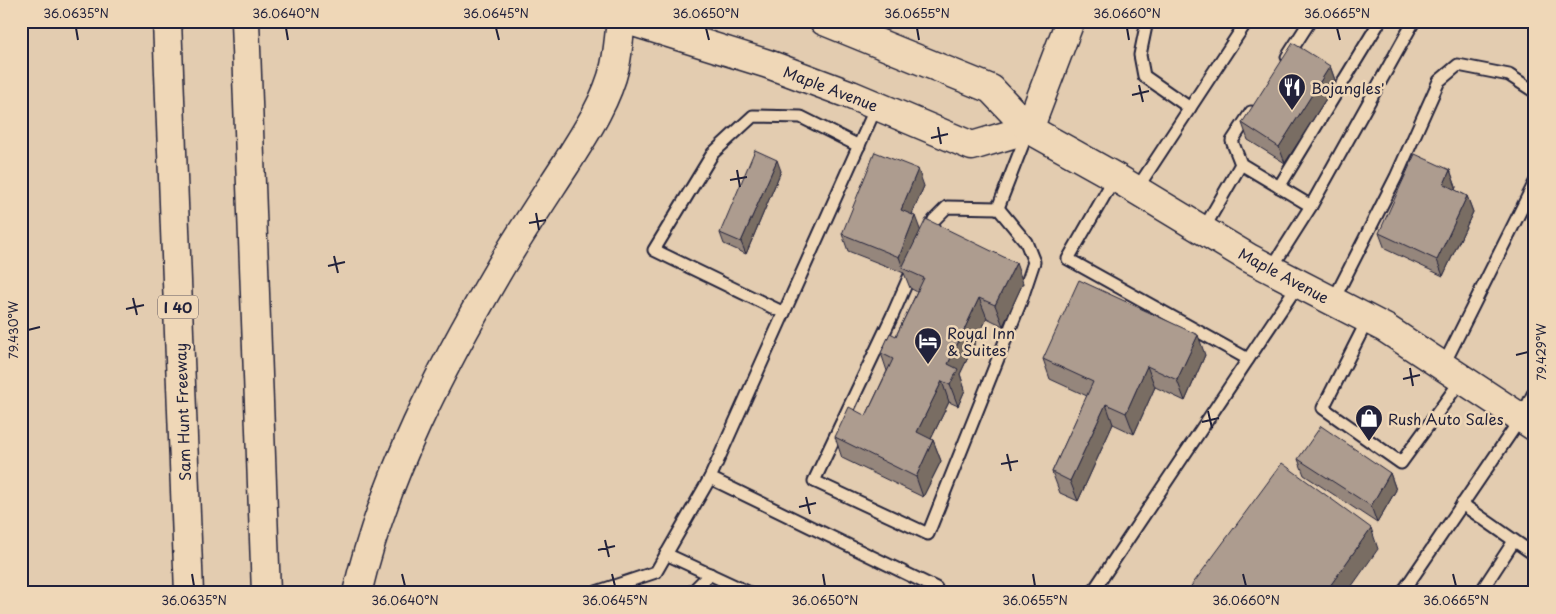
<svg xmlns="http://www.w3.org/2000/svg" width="1556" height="614" viewBox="0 0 1556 614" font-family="'Playpen Sans',sans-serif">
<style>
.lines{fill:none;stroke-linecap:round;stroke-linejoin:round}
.lane-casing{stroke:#22223b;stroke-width:15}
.secondary-casing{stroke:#22223b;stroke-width:31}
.highway-casing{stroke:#22223b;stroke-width:31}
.lane{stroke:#efd7b7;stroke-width:11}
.secondary{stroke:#efd7b7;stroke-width:28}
.highway{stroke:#efd7b7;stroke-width:28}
.wall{fill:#95867b;stroke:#22223b}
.shaded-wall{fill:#796d64;stroke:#22223b}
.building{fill:#ad9c8f;stroke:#22223b}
.ticks{fill:none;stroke:#22223b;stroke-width:2}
.labels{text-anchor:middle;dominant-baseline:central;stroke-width:5;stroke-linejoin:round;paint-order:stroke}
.shield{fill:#efd7b7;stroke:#605860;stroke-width:1}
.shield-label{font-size:14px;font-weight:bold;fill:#22223b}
.poi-label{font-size:15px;fill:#22223b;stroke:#efd7b7;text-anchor:start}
.street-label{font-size:15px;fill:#22223b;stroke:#efd7b7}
.neatline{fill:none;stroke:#22223b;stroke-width:2}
.ticks-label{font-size:12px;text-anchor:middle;fill:#22223b}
</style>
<rect width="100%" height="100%" fill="#e3ccb0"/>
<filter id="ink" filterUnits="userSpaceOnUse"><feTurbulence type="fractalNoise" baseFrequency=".02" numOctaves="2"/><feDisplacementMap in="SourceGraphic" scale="10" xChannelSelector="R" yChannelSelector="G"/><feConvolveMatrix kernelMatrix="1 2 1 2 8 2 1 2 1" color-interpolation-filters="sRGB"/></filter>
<g filter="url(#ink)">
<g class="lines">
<g class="lane-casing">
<g id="lane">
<path d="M1147 21 1140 55 1144 76 1190 108"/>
<path d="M1287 57 1310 21"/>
<path d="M1251 112 1232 141 1241 164 1311 206"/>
<path d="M1115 177 1068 259 1248 359"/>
<path d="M1279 187 1380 21"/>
<path d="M1136 190 1247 21"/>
<path d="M947 207 998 208 1026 242 1034 262 1021 301 928 534 814 481 893 314 934 220Z"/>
<path d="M998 208 1028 131"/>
<path d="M1203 230 1241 164"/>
<path d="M1271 269 1311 206 1414 21"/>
<path d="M1333 301 1396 177 1439 81 1458 65 1509 75 1535 92"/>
<path d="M784 313 654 250 713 153 753 116 801 117 859 146"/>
<path d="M1368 319 1323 408 1401 463 1462 379"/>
<path d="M1443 366 1535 182"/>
<path d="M710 478 936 588"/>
<path d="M1462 504 1535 555"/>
<path d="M666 554 750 593"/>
<path d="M593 593 656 572 710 478 877 105"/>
<path d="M691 593 710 574"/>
<path d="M1092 593 1299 283"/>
<path d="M1402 593 1521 418 1535 390"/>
<path d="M1480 593 1514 541"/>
</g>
</g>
<g class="secondary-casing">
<g id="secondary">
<path d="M630 21 768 64 851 95 972 146 1029 129"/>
<path d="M824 21 991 89 1029 129 1115 177 1249 258 1385 328 1535 427"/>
<path d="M1029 129 1070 21"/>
</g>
</g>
<g class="highway-casing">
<g id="highway">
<path d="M167 21 189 593"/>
<path d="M245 21 266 593"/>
<path d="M357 593C385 475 440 370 501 266 522 231 544 198 566 164 585 134 607 101 615 66 618 52 619 36 621 21"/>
</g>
</g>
<use href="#lane" class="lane"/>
<use href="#secondary" class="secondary"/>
<use href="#highway" class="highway"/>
</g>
<g class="wall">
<path d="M1330 66 1336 83 1285 163 1248 140 1242 123Z"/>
<path d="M1450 170 1456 187 1455 190 1467 196 1473 212 1443 276 1385 249 1379 233Z"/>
<path d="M781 171 746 254 724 244 720 233Z"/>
<path d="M924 186 912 214 920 230 1023 283 1003 326 987 318 960 374 965 390 958 406 949 402 931 439 933 440 941 461 923 497 842 458 835 437 866 416 887 371 881 353 896 336 917 292 910 288 904 273 848 251 842 234Z"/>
<path d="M1205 355 1185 401 1155 387 1134 434 1113 424 1078 501 1060 493 1052 472 1087 396 1050 379 1043 359Z"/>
<path d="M1298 459 1390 473 1396 490 1377 523 1304 475Z"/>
</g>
<g class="shaded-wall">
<path d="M1330 66 1336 83 1285 163 1279 147Z"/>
<path d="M777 160 781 171 746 254 741 242Z"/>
<path d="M918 169 924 186 907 226 901 210Z"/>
<path d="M1450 170 1456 187 1450 201 1444 184Z"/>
<path d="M1467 196 1473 212 1443 276 1437 260Z"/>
<path d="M915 216 921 232 903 268 899 257Z"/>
<path d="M1016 263 1023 283 1003 326 995 305Z"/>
<path d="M979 298 987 318 960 374 965 390 958 406 950 385 948 364Z"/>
<path d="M1198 335 1205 355 1185 401 1177 380Z"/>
<path d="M1147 366 1155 387 1134 434 1126 413Z"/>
<path d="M942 381 949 402 924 453 917 432Z"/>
<path d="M1106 404 1113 424 1078 501 1070 481Z"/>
<path d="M933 440 941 461 923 497 916 477Z"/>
<path d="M1390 473 1396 490 1377 523 1371 506Z"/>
<path d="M1371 528 1378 549 1347 593H1325Z"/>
</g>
<g class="building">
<path d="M1293 43 1330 66 1279 147 1242 123Z"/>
<path d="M755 150 777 160 741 242 720 233Z"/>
<path d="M875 152 918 169 901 210 915 216 899 257 842 234Z"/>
<path d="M1415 154 1450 170 1444 184 1467 196 1437 260 1379 233Z"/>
<path d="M926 219 1016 263 995 305 979 298 948 364 958 369 950 385 942 381 917 432 933 440 916 477 835 437 849 407 866 416 893 359 881 353 890 333 896 336 924 278 902 268Z"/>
<path d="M1079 280 1198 335 1177 380 1147 366 1126 413 1106 404 1070 481 1052 472 1093 382 1043 359Z"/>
<path d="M1321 426 1390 473 1371 506 1298 459Z"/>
<path d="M1282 463 1371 528 1325 593H1186Z"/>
</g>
</g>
<path class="ticks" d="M76 28 78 40M286 28 288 40M496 28 499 40M706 28 709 40M917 28 919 40M1127 28 1129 40M1337 28 1340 40M1139 85 1143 102M1132 95 1149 91M938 127 941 144M931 138 948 134M737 170 740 187M730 180 747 177M536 213 539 230M529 223 546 220M334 256 338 273M328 266 345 262M133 298 137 315M126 309 144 305M28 330 40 327M1516 355 1528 352M1410 368 1413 386M1403 379 1420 375M1208 411 1212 428M1202 422 1219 418M1007 454 1011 471M1001 464 1018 461M806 497 810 514M799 507 816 503M605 540 609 557M598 550 615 546M192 574 194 586M402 574 405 586M612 574 615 586M823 574 825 586M1033 574 1035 586M1243 574 1246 586M1453 574 1456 586"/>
<defs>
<g id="restaurant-pin" transform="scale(1.4375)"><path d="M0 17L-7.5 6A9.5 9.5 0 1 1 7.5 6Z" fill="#22223b" stroke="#efd7b7"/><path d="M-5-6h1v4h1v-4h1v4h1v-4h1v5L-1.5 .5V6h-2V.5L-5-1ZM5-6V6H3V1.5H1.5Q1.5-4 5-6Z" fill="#fff"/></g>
<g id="hotel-pin" transform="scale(1.4375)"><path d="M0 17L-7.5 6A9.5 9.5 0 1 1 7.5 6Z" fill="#22223b" stroke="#efd7b7"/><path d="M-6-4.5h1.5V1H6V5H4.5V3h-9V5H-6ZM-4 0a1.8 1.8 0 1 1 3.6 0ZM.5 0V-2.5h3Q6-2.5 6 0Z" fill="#fff"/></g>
<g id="shop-pin" transform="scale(1.4375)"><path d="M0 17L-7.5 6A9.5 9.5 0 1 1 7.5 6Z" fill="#22223b" stroke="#efd7b7"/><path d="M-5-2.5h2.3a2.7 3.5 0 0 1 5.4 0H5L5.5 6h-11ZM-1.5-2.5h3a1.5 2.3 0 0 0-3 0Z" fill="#fff"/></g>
</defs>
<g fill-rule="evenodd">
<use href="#restaurant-pin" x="1292" y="87"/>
<use href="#hotel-pin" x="928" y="341"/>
<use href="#shop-pin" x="1369" y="418"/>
</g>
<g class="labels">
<rect class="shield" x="158" y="295.5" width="40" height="23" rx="4"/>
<g class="shield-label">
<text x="178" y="307">I 40</text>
</g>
<g class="poi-label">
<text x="1311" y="87">Bojangles'</text>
<text x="947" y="332">Royal Inn<tspan x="947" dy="17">&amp; Suites</tspan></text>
<text x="1388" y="418">Rush Auto Sales</text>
</g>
<g class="street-label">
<text transform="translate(831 88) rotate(21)">Maple Avenue</text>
<text transform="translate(1284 275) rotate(28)">Maple Avenue</text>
<text transform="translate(182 412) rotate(-92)">Sam Hunt Freeway</text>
</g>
</g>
<rect width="1556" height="614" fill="none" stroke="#efd7b7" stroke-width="55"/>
<rect x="28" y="28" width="1500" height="558" class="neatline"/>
<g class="ticks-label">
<text x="76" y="18">36.0635°N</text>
<text x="286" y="18">36.0640°N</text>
<text x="496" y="18">36.0645°N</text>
<text x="706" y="18">36.0650°N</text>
<text x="917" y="18">36.0655°N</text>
<text x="1127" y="18">36.0660°N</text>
<text x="1337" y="18">36.0665°N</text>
<text transform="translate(14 330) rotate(-90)" y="4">79.430°W</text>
<text transform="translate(1542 352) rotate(-90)" y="4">79.429°W</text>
<text x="194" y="605">36.0635°N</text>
<text x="405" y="605">36.0640°N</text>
<text x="615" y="605">36.0645°N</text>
<text x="825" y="605">36.0650°N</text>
<text x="1035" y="605">36.0655°N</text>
<text x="1246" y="605">36.0660°N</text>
<text x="1456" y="605">36.0665°N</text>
</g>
</svg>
